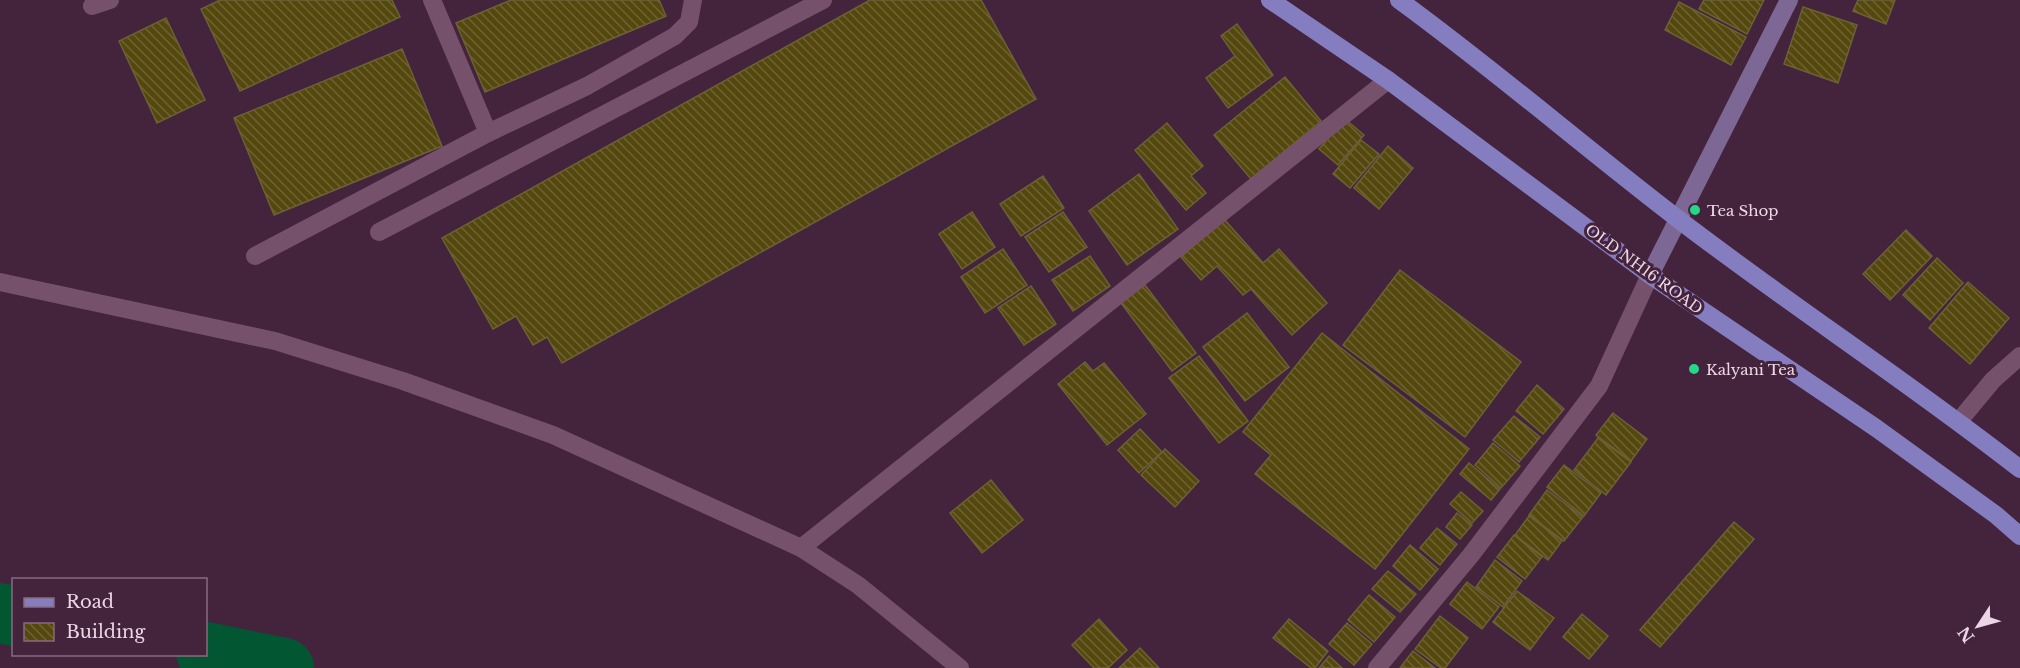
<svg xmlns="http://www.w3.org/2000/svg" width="2020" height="668" viewBox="0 0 2020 668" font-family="'Libre Baskerville',serif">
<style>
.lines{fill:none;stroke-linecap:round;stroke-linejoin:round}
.river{stroke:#025732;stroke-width:60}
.building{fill:url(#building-back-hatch);stroke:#6b6136;stroke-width:1.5}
.lane{stroke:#76516c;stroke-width:18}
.street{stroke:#76516c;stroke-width:18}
.secondary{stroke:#7d6795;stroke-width:18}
.primary{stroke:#847dbf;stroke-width:18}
.poi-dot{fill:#23d887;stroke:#44233c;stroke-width:2}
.labels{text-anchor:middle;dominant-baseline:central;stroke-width:6;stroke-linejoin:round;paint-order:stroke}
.poi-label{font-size:15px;fill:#ecd6e5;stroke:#44233c;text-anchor:start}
.street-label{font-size:15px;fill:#ecd6e5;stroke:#44233c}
</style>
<defs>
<pattern id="building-back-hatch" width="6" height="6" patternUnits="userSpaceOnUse" patternTransform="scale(1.5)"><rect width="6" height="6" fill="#55480e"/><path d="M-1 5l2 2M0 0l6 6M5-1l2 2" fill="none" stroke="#6e6231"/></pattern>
</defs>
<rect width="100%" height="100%" fill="#44233c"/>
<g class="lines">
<g class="river">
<path d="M0 613 14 616"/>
<path d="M206 652 284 668"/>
</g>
</g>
<g class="building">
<path d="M220 0H392L400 17 240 91 201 9Z"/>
<path d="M511 0H659L666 16 485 92 456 23Z"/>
<path d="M870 0H981L1036 99 562 363 547 337 533 345 516 316 493 329 442 238Z"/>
<path d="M1704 0H1764L1747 34 1699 9Z"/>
<path d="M1858 0H1895L1886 24 1853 11Z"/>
<path d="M1679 2 1746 37 1731 65 1665 30Z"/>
<path d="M1803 7 1857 25 1838 83 1784 64Z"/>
<path d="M166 18 205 100 157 123 119 41Z"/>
<path d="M1237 24 1273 75 1228 108 1206 78 1235 56 1221 36Z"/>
<path d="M402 49 442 146 274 215 234 118Z"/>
<path d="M1285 77 1321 121 1251 179 1214 135Z"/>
<path d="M1345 119 1364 135 1338 165 1319 149Z"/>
<path d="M1167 123 1203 166 1191 176 1206 193 1186 210 1135 150Z"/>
<path d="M1361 140 1379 154 1350 188 1333 174Z"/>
<path d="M1388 146 1413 168 1379 209 1354 188Z"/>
<path d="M1139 174 1178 229 1127 265 1089 211Z"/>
<path d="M1043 176 1064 208 1021 236 1000 204Z"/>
<path d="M972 212 995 247 962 269 939 234Z"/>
<path d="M1063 212 1087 247 1049 272 1025 237Z"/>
<path d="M1224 219 1263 263 1279 249 1327 303 1292 335 1251 289 1243 295 1217 266 1201 280 1181 257Z"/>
<path d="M1906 230 1932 256 1890 300 1863 274Z"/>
<path d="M1003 249 1027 285 985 313 961 277Z"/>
<path d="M1090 256 1110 286 1073 311 1052 280Z"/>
<path d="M1937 258 1963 283 1930 320 1903 295Z"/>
<path d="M1400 270 1521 362 1465 437 1343 345Z"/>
<path d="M1968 282 2009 318 1970 364 1929 328Z"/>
<path d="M1145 285 1196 353 1172 371 1121 303Z"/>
<path d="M1031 286 1056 324 1024 345 998 308Z"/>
<path d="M1247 313 1289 367 1245 401 1203 347Z"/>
<path d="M1322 333 1469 449 1375 569 1255 474 1271 455 1243 432Z"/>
<path d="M1199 356 1248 421 1219 443 1169 378Z"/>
<path d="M1085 362 1093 371 1104 363 1146 414 1107 445 1058 384Z"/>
<path d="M1537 385 1564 409 1543 434 1516 411Z"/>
<path d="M1613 413 1647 439 1631 461 1596 435Z"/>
<path d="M1514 416 1540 437 1519 462 1493 440Z"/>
<path d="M1140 429 1162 452 1139 473 1118 450Z"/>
<path d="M1598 438 1631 462 1606 495 1574 470Z"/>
<path d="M1493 443 1520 466 1501 488 1475 465Z"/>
<path d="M1165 449 1199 481 1175 507 1141 475Z"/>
<path d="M1469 463 1500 489 1491 500 1460 474Z"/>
<path d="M1564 465 1601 493 1584 516 1547 487Z"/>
<path d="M991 480 1023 520 982 553 950 513Z"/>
<path d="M1547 490 1583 517 1564 541 1529 515Z"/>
<path d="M1461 492 1483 511 1472 523 1450 504Z"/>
<path d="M1457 513 1472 525 1460 539 1446 527Z"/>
<path d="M1529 516 1562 541 1548 560 1515 535Z"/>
<path d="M1734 522 1754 539 1660 647 1640 630Z"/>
<path d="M1437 528 1457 544 1440 565 1420 548Z"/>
<path d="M1514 535 1542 557 1525 579 1497 557Z"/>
<path d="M1410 545 1438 569 1420 590 1393 566Z"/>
<path d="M1495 560 1522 581 1503 607 1476 587Z"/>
<path d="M1388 571 1416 594 1400 612 1372 589Z"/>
<path d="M1467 582 1499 607 1482 629 1450 604Z"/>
<path d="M1517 591 1554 618 1530 650 1493 622Z"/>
<path d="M1369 595 1395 617 1374 642 1348 620Z"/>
<path d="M1582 614 1608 636 1589 659 1563 637Z"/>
<path d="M1440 616 1468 638 1445 668H1441L1415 649Z"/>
<path d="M1099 619 1127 650 1108 668H1094L1072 645Z"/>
<path d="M1289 619 1328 651 1315 668H1311L1273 638Z"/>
<path d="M1347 623 1372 644 1354 665 1329 644Z"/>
<path d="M1140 648 1159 668H1119Z"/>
<path d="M1413 651 1435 668H1400Z"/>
<path d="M1329 656 1342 668H1319Z"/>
</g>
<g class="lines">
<g class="lane">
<path d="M432 0 488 133"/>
<path d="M92 6 110 0"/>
<path d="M379 232 823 0"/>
<path d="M255 256 488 133 587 86 675 36 689 22 693 0"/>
<path d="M801 548 1388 80"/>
</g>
<g class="street">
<path d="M0 282 275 341 403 381 553 435 801 548 858 585 960 668"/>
<path d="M1959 421 1993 380 2020 356"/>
<path d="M1377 668 1471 555 1599 386 1650 275"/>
</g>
<path class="secondary" d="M1650 275 1789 0"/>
<g class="primary">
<path d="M1270 0 1388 80 1650 275 1876 428 1996 515 2020 536"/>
<path d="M1399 0C1495 70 1584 147 1678 219 1790 305 1909 382 2020 469"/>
</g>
</g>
<g class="poi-dot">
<circle cx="1695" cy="210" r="6"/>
<circle cx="1694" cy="369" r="6"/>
</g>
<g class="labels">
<g class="poi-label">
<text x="1707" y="210">Tea Shop</text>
<text x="1706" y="369">Kalyani Tea</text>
</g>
<g class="street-label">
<text transform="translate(1644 269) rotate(36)">OLD NH16 ROAD</text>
</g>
</g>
<rect x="12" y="578" width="195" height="78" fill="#44233c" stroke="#876b80" stroke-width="1.5"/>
<rect x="24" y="598" width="30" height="9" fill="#847dbf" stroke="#876b80" stroke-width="1.5"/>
<text x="66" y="608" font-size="18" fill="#ecd6e5">Road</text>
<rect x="24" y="623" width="30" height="18" fill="url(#building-back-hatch)" stroke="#876b80" stroke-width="1.5"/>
<text x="66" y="638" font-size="18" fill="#ecd6e5">Building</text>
<g transform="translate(1978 626) rotate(234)" stroke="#44233c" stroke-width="4.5" paint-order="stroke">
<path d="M0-4.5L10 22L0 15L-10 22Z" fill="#ecd6e5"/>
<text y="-9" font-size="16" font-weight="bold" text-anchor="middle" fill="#ecd6e5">N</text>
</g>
</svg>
